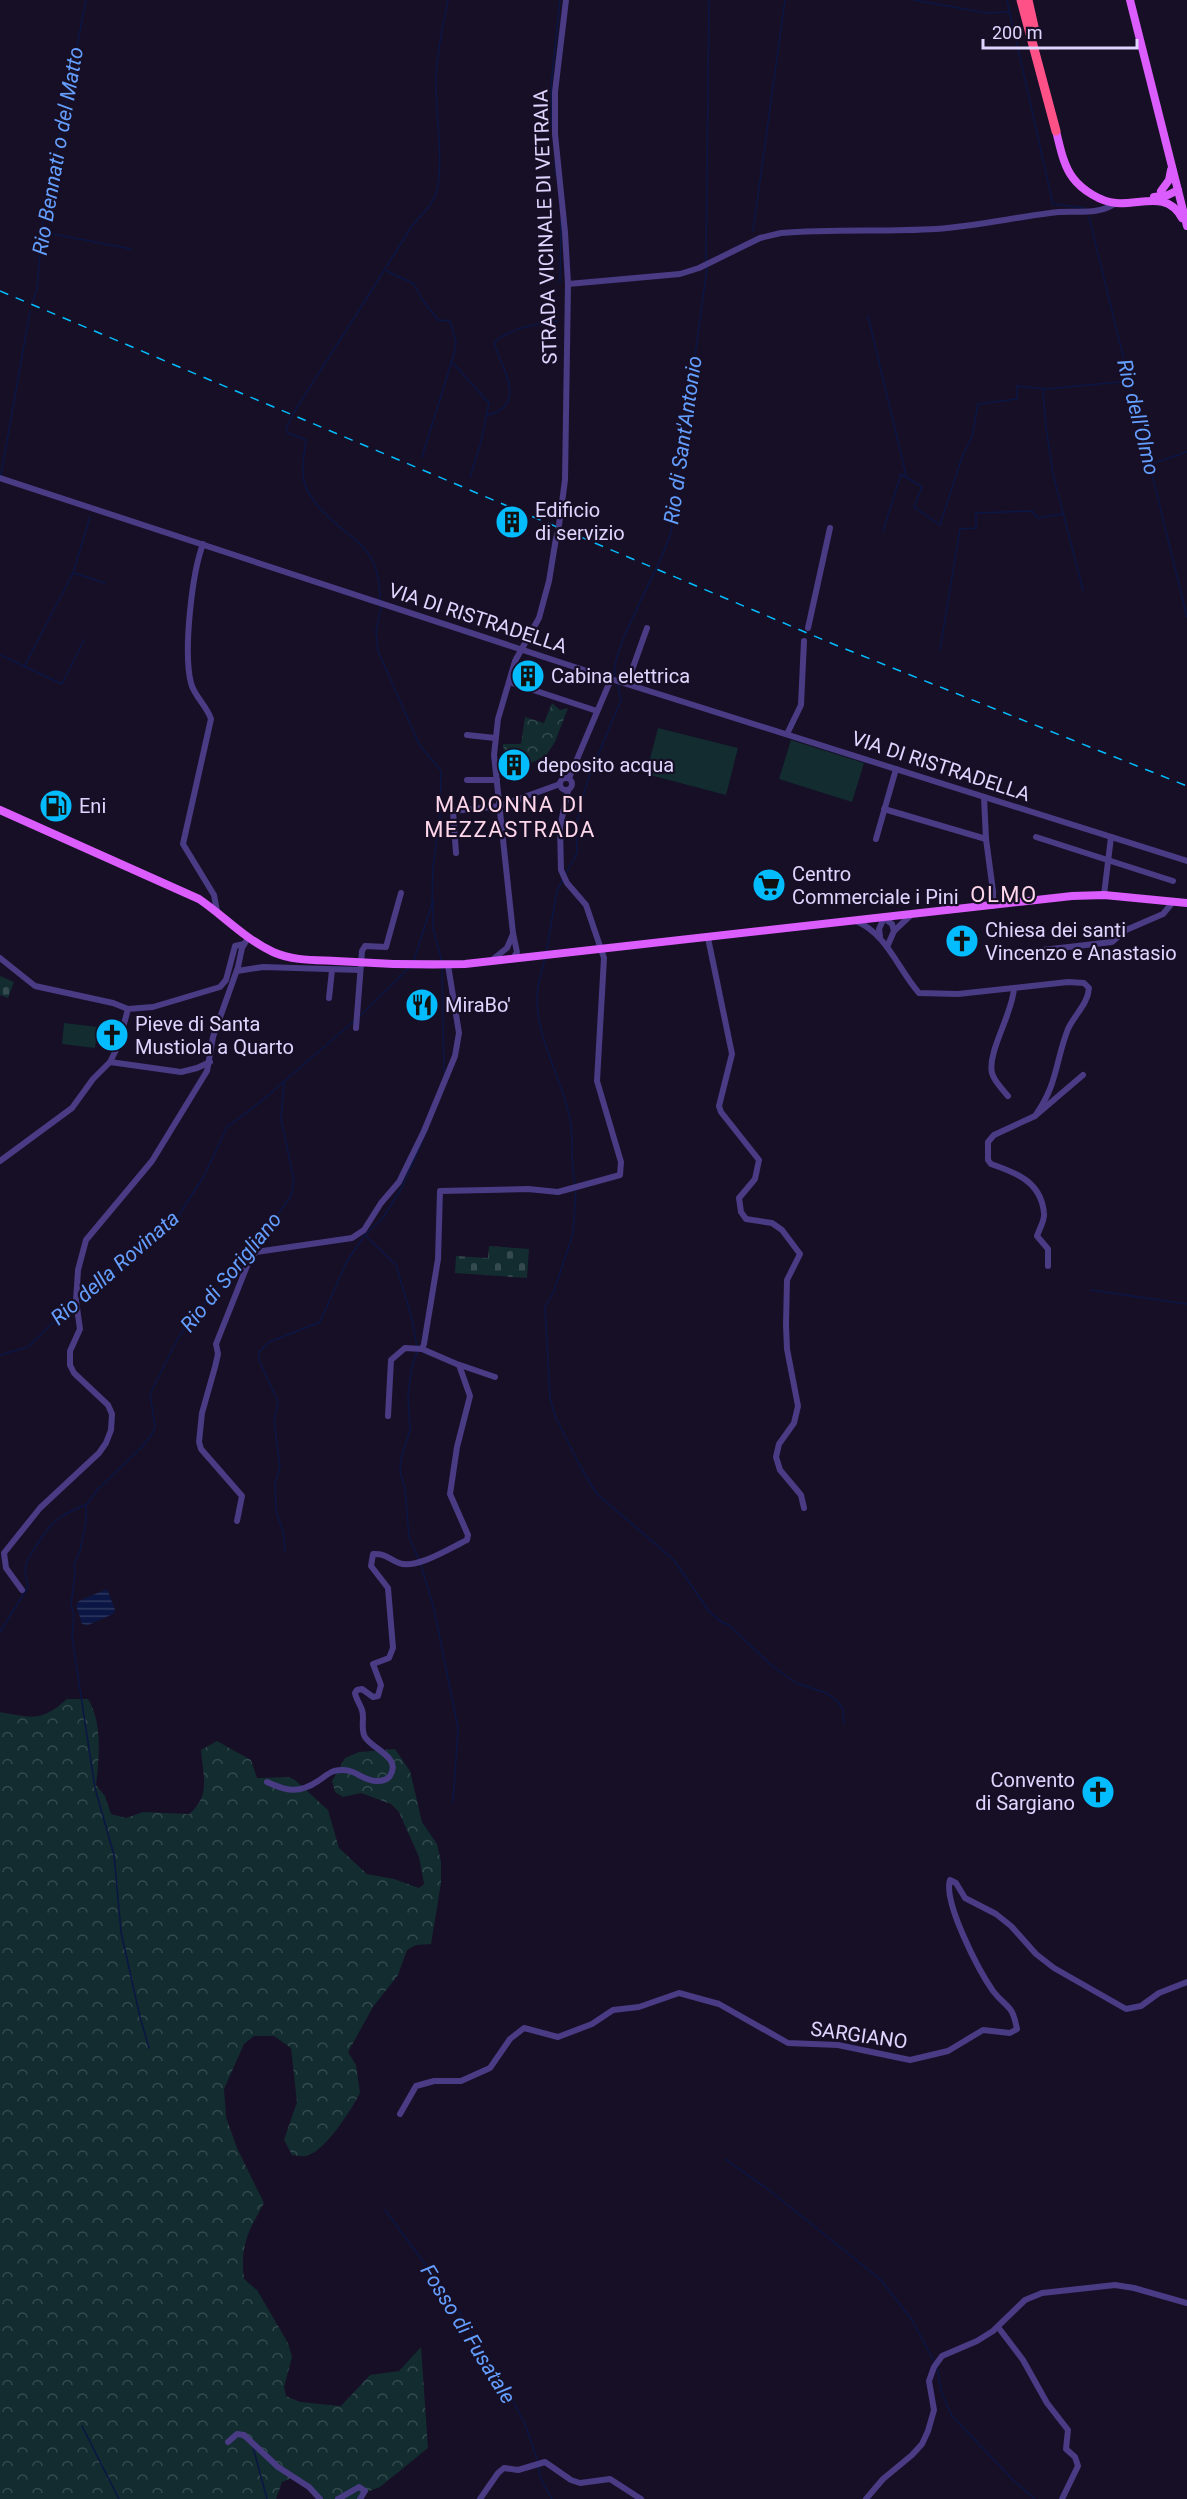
<svg xmlns="http://www.w3.org/2000/svg" width="1187" height="2499" viewBox="0 0 1187 2499" font-family="Roboto,sans-serif">
<style>
.forest{fill:url(#forest-crowns)}
.cemetery{fill:url(#cemetery-stones)}
.pitch{fill:#122c30}
.water{fill:url(#water-rules)}
.lines{fill:none;stroke-linecap:round;stroke-linejoin:round}
.stream{stroke:#0b1644;stroke-width:1.5}
.minor-tunnel{stroke:#352d47;stroke-width:6;stroke-dasharray:6 3;stroke-linecap:butt}
.minor{stroke:#493b84;stroke-width:6}
.major{stroke:#db5dfd;stroke-width:8}
.highway{stroke:#fd5188;stroke-width:9}
.rail{stroke:#03bcfd;stroke-width:1.5;stroke-dasharray:9 8;stroke-linecap:butt}
.labels{text-anchor:middle;dominant-baseline:central;stroke-width:4.5;stroke-linejoin:round;paint-order:stroke}
.street-label{font-size:20px;fill:#e0d5ff;stroke:#170f26}
.poi-label{font-size:20px;fill:#e0d5ff;stroke:#170f26;text-anchor:start}
.water-label{font-size:21px;font-style:italic;fill:#649efe;stroke:#170f26}
.quarter-label{font-size:22px;letter-spacing:1.5px;fill:#ffd7ea;stroke:#170f26}
</style>
<defs>
<pattern id="forest-crowns" width="20" height="18" patternUnits="userSpaceOnUse" patternTransform="scale(1.5)"><rect width="20" height="18" fill="#122c30"/><path d="M2 6a3 3 0 1 1 6 0M12 15a3 3 0 1 1 6 0" fill="none" stroke="#344a4f"/></pattern>
<pattern id="cemetery-stones" width="16" height="16" patternUnits="userSpaceOnUse" patternTransform="scale(1.5)"><rect width="16" height="16" fill="#122c30"/><path d="M2 7V4a2 2 0 0 1 4 0v3zM10 15v-3a2 2 0 0 1 4 0v3z" fill="#344a4f"/></pattern>
<pattern id="water-rules" width="6" height="5" patternUnits="userSpaceOnUse" patternTransform="scale(1.5)"><rect width="6" height="5" fill="#0b1644"/><path d="M0 2.5h6" fill="none" stroke="#2e3760"/></pattern>
</defs>
<rect width="100%" height="100%" fill="#170f26"/>
<g class="forest">
<path d="M552 703 560 710 568 708 555 742 547 754 536 761 505 773 504 763 508 756 504 753 503 744H521L525 717 544 723Z"/>
<path d="M67 1699H88C103 1723 99 1758 96 1785L105 1796 111 1814 126 1818 143 1812 189 1814C211 1796 203 1776 201 1750L217 1741 251 1760 257 1778 289 1777 295 1780 328 1810 339 1848 367 1874 394 1879 419 1888 424 1884 419 1857 399 1812 391 1804 361 1793 343 1797 335 1792 332 1781 345 1758 359 1752 395 1749 410 1771 422 1822 437 1844 441 1862V1883L431 1944 416 1945 407 1950 398 1975 373 2007 348 2052 356 2065 360 2093C351 2110 325 2152 306 2156 302 2157 296 2155 292 2155L284 2140 297 2102 291 2048 274 2036H254L244 2044 224 2089 226 2117 237 2148 264 2203C248 2232 240 2245 244 2279L257 2290 288 2343 292 2357 284 2387 286 2396 300 2402 341 2406 370 2375 399 2371 421 2347 428 2448 380 2487 362 2494 357 2499H321L292 2478 282 2482 276 2499H0V1712C33 1718 41 1722 67 1699Z"/>
</g>
<g class="cemetery">
<path d="M0 976 14 982 8 998 0 995Z"/>
<path d="M489 1246 529 1249 527 1278 455 1273 456 1256 488 1258Z"/>
</g>
<g class="pitch">
<path d="M658 728 738 748 726 795 646 774Z"/>
<path d="M791 740 864 763 852 802 779 779Z"/>
<path d="M64 1023 98 1027 95 1048 62 1044Z"/>
</g>
<path class="water" d="M107 1589 115 1610 113 1614 88 1625 82 1624 76 1605 79 1601Z"/>
<g class="lines">
<g class="stream">
<path d="M914 0 987 13 1009 12"/>
<path d="M1007 0 1053 204 1085 208"/>
<path d="M552 128 551 86 560 0"/>
<path d="M555 160 556 176"/>
<path d="M1089 217 1187 617"/>
<path d="M753 231 785 0"/>
<path d="M43 232 131 249"/>
<path d="M706 263 709 0"/>
<path d="M387 271 414 284 422 299 438 320 450 321 456 342 454 354 422 457"/>
<path d="M560 282 561 220"/>
<path d="M32 303 37 290 42 227 86 0"/>
<path d="M868 316 906 475"/>
<path d="M453 363 489 403 481 442 470 477"/>
<path d="M1043 390 1046 427 1053 474 1083 590"/>
<path d="M488 415C528 405 502 368 494 343 510 327 535 325 557 321"/>
<path d="M1151 464 1187 452"/>
<path d="M1 475 30 311"/>
<path d="M883 531 901 474 922 487 914 507 940 525 962 457 972 437 978 404 1017 399V386L1046 389 1130 381"/>
<path d="M74 573 105 583"/>
<path d="M380 600C380 541 348 542 317 505 312 498 306 491 304 481 301 469 304 453 306 440L288 433 286 429 293 414C331 353 371 293 408 232 416 218 433 207 437 191 444 154 435 114 436 77 437 51 443 25 448 0"/>
<path d="M381 607 376 632 378 651 419 744 441 771 440 817 433 866 432 904 414 960"/>
<path d="M940 650 960 529 976 528V513L1032 511 1038 518 1062 514"/>
<path d="M0 655 62 684 84 640"/>
<path d="M24 667 73 573 90 517"/>
<path d="M615 677C608 652 663 565 671 532L707 268"/>
<path d="M565 875 577 853 576 824 588 779 621 700 618 685"/>
<path d="M433 900V928L442 962"/>
<path d="M546 953 557 891 563 879"/>
<path d="M545 958C542 972 537 984 537 999 537 1041 562 1078 570 1119 574 1141 570 1162 575 1184"/>
<path d="M442 967 444 1073"/>
<path d="M360 1016 410 967"/>
<path d="M576 1188 573 1234 554 1291 545 1307 550 1398 555 1416 581 1468 597 1494 674 1560 708 1610 720 1621 730 1626 771 1665 796 1683 826 1693 837 1701 843 1709 844 1724"/>
<path d="M366 1236 396 1265 412 1319 417 1347"/>
<path d="M1091 1290 1187 1304"/>
<path d="M79 1298 96 1283 126 1264 177 1218 204 1176 227 1127 258 1104 354 1021"/>
<path d="M417 1352 412 1366 408 1395 410 1430 401 1459 400 1471 405 1489 409 1537 419 1560"/>
<path d="M0 1355 28 1347 73 1303"/>
<path d="M87 1504 98 1489 141 1448 152 1434 155 1427 150 1394 178 1338 199 1309 235 1274 291 1196 294 1180 281 1119 284 1083"/>
<path d="M86 1505V1521L80 1551 74 1564 75 1574 71 1605 74 1615 72 1637 95 1788 114 1855 121 1932 140 2017 149 2048"/>
<path d="M285 1551 283 1531 276 1511 275 1483 280 1467 274 1421 278 1402 259 1360V1352L269 1342 320 1322 347 1261 365 1235 383 1218 401 1189 425 1135"/>
<path d="M421 1565 434 1609 458 1728 453 1802"/>
<path d="M0 1632 28 1587C22 1564 26 1562 38 1543 52 1521 60 1515 85 1505"/>
<path d="M725 2159 769 2190 881 2280 912 2320 935 2363"/>
<path d="M385 2210 451 2299 510 2395 525 2424 538 2462"/>
<path d="M937 2367 941 2391 952 2416 1015 2482 1035 2499"/>
<path d="M82 2426 119 2499"/>
<path d="M253 2447 267 2499"/>
<path d="M538 2466 541 2479 552 2499"/>
</g>
<path class="minor-tunnel" d="M556 538 559 525"/>
<g class="minor">
<path d="M568 284 680 274 699 268 760 238 781 233C833 229 885 232 936 229 975 226 1012 218 1050 213 1073 209 1096 217 1116 203"/>
<path d="M0 478 611 679 1187 861"/>
<path d="M559 525 565 480 568 284 565 232 555 134V92L566 0"/>
<path d="M203 544C192 573 183 652 191 683 194 696 207 706 211 719L183 844 214 895 217 911"/>
<path d="M808 628 830 528"/>
<path d="M509 682 597 711"/>
<path d="M627 684 647 628"/>
<path d="M787 734 801 705 804 641"/>
<path d="M467 735 495 738"/>
<circle cx="566" cy="784" r="6"/>
<path d="M569 778 611 679"/>
<path d="M467 780H497"/>
<path d="M984 797 986 839 993 891V906"/>
<path d="M884 809 986 839"/>
<path d="M1036 837 1173 881"/>
<path d="M876 839 896 769"/>
<path d="M456 853 453 811 500 806 560 784"/>
<path d="M1104 895 1111 837"/>
<path d="M856 921C887 934 898 969 919 993L958 994 1068 982 1084 983 1089 988C1088 1004 1075 1014 1068 1029 1055 1062 1058 1084 1035 1116"/>
<path d="M880 936 879 929 884 918 892 924 894 931"/>
<path d="M708 938 732 1054 719 1106 721 1112 759 1160 755 1179 739 1198 741 1212 746 1219 772 1223 782 1230 800 1254 787 1280 786 1325 787 1349 798 1406 794 1423 779 1444 776 1457 780 1470 801 1495 804 1508"/>
<path d="M887 947 894 931 911 915"/>
<path d="M1016 953 1112 942 1126 930 1163 914 1173 902"/>
<path d="M0 958 35 986 113 1003 128 1009"/>
<path d="M513 959 517 952 513 933 494 755 498 719 515 661 539 618 549 581 556 538"/>
<path d="M492 960 507 948 513 934"/>
<path d="M237 971 263 967 360 970"/>
<path d="M329 998 332 970"/>
<path d="M356 1028 362 951 365 946 386 947 401 893"/>
<path d="M110 1062 118 1046 128 1009 153 1007 220 987 226 980 235 946 244 944"/>
<path d="M1008 1096C1003 1090 994 1081 992 1073 987 1052 1013 1013 1014 988"/>
<path d="M0 1161 72 1108 93 1079 110 1062 181 1072 197 1068 210 1062"/>
<path d="M1048 1266V1249L1037 1236C1039 1229 1045 1221 1044 1213 1041 1182 1017 1173 991 1164L988 1160V1142L994 1135 1035 1116 1083 1075"/>
<path d="M460 1365 495 1377"/>
<path d="M388 1416 391 1360 405 1348 422 1349 424 1344 438 1259 440 1191 528 1189 558 1192 620 1175 621 1162 597 1081 604 958 586 905 567 883 561 870 560 827 568 790"/>
<path d="M237 1521 242 1496 201 1449 199 1442 202 1413 215 1367 218 1354 216 1344 249 1261 256 1252 352 1238 364 1230 381 1203 399 1182 424 1131 455 1056 459 1033 448 965"/>
<path d="M22 1590 6 1568 4 1553 40 1508 99 1453 106 1443 111 1430 112 1414 108 1405 74 1373 70 1365V1351L80 1329 76 1301 78 1270 86 1240 152 1161 207 1071 213 1037 238 967 242 948 248 938"/>
<path d="M267 1782C286 1791 299 1794 318 1781 323 1778 328 1773 334 1771 356 1766 360 1781 377 1781 382 1781 387 1780 390 1776 402 1757 372 1749 365 1737 360 1728 365 1719 362 1710 360 1704 356 1699 355 1693L357 1690 362 1689 373 1697 378 1696 381 1685 373 1664 389 1658 393 1648 388 1588 371 1566 373 1554C385 1553 389 1559 399 1563 416 1570 452 1547 467 1540L468 1535 450 1494 457 1447 470 1396 459 1365 422 1349"/>
<path d="M400 2114 416 2086 434 2081H461L490 2068 510 2039 524 2028 558 2037 592 2024 613 2010 639 2007 679 1993 719 2004 788 2043 838 2045 910 2060 948 2051 983 2030 1010 2033 1017 2029C1012 2003 1007 2009 993 1991 979 1971 943 1902 950 1880L956 1883 965 1898 996 1914 1011 1926 1036 1954 1054 1968 1126 2009 1141 2006 1159 1993 1187 1982"/>
<path d="M998 2327 1023 2360 1047 2403 1068 2430 1066 2449 1075 2457 1078 2466 1062 2499"/>
<path d="M228 2442 237 2434 244 2435 278 2467 309 2487 320 2499"/>
<path d="M338 2499 359 2487 365 2491 360 2499"/>
<path d="M480 2499 498 2473 504 2468 518 2470 545 2462 571 2480 580 2483 610 2479 641 2499"/>
<path d="M866 2499 883 2479 912 2455 922 2444 928 2431 934 2410 929 2381 934 2367 942 2356 977 2341 993 2331 1025 2300 1042 2293 1115 2285 1134 2288 1187 2303"/>
</g>
<g class="major">
<path d="M1130 0 1187 226"/>
<path d="M1056 131C1060 146 1063 165 1073 178 1082 190 1101 202 1116 203 1141 205 1167 190 1182 218"/>
<path d="M1161 191 1169 180 1171 170"/>
<path d="M1154 197 1168 195 1178 190"/>
<path d="M0 810 199 899C224 916 245 939 273 952 293 961 315 960 336 961 379 964 422 965 465 964L1072 896 1104 895 1187 903"/>
</g>
<g class="highway">
<path d="M1021 0 1056 131"/>
<path d="M1028 0 1035 31"/>
</g>
<path class="rail" d="M0 291 838 646 1187 786"/>
</g>
<defs>
<g id="building-disc" transform="scale(1.725)"><circle r="9.5" fill="#03bcfd" stroke="#170f26"/><path d="M-4-6H4V6H1V3H-1V6H-4ZM-2.5-4.3h1.7v1.8h-1.7ZM.8-4.3h1.7v1.8H.8ZM-2.5-1h1.7V.8h-1.7ZM.8-1h1.7V.8H.8Z" fill="#111"/></g>
<g id="fuel-disc" transform="scale(1.725)"><circle r="9.5" fill="#03bcfd" stroke="#170f26"/><path d="M-5.5-6h7V0h2V4h1.3V-2.5L3-4.5l.8-.8L6-3V5H2.5V1h-1V6h-7ZM-4.2-4.7v3.2H.2V-4.7Z" fill="#111"/></g>
<g id="supermarket-disc" transform="scale(1.725)"><circle r="9.5" fill="#03bcfd" stroke="#170f26"/><path d="M-6-5.5h2.5l.6 2H6L4.5 2H-2.5L-4.4-4H-6ZM-1.5 3.2a1.3 1.3 0 1 0 .1 0ZM3 3.2a1.3 1.3 0 1 0 .1 0Z" fill="#111"/></g>
<g id="church-disc" transform="scale(1.725)"><circle r="9.5" fill="#03bcfd" stroke="#170f26"/><path d="M-1.2-6h2.4v3.5h3.3v2.4h-3.3V6h-2.4V-.1h-3.3v-2.4h3.3Z" fill="#111"/></g>
<g id="restaurant-disc" transform="scale(1.725)"><circle r="9.5" fill="#03bcfd" stroke="#170f26"/><path d="M-5-6h1v4h1v-4h1v4h1v-4h1v5L-1.5 .5V6h-2V.5L-5-1ZM5-6V6H3V1.5H1.5Q1.5-4 5-6Z" fill="#111"/></g>
</defs>
<g fill-rule="evenodd">
<use href="#building-disc" x="512" y="522"/>
<use href="#building-disc" x="528" y="676"/>
<use href="#building-disc" x="514" y="765"/>
<use href="#fuel-disc" x="56" y="806"/>
<use href="#supermarket-disc" x="769" y="885"/>
<use href="#church-disc" x="962" y="941"/>
<use href="#restaurant-disc" x="422" y="1005"/>
<use href="#church-disc" x="112" y="1035"/>
<use href="#church-disc" x="1098" y="1792"/>
</g>
<g class="labels">
<g class="street-label">
<text transform="translate(545 227) rotate(-92)">STRADA VICINALE DI VETRAIA</text>
<text transform="translate(478 618) rotate(18)">VIA DI RISTRADELLA</text>
<text transform="translate(941 766) rotate(18)">VIA DI RISTRADELLA</text>
<text transform="translate(859 2035) rotate(8)">SARGIANO</text>
</g>
<g class="poi-label">
<text x="535" y="510">Edificio<tspan x="535" dy="23">di servizio</tspan></text>
<text x="551" y="676">Cabina elettrica</text>
<text x="537" y="765">deposito acqua</text>
<text x="79" y="806">Eni</text>
<text x="792" y="874">Centro<tspan x="792" dy="23">Commerciale i Pini</tspan></text>
<text x="985" y="930">Chiesa dei santi<tspan x="985" dy="23">Vincenzo e Anastasio</tspan></text>
<text x="445" y="1005">MiraBo'</text>
<text x="135" y="1024">Pieve di Santa<tspan x="135" dy="23">Mustiola a Quarto</tspan></text>
<text x="1075" y="1780" text-anchor="end">Convento<tspan x="1075" dy="23">di Sargiano</tspan></text>
</g>
<g class="water-label">
<text transform="translate(58 151) rotate(-80)">Rio Bennati o del Matto</text>
<text transform="translate(1138 417) rotate(76)">Rio dell'Olmo</text>
<text transform="translate(683 440) rotate(-82)">Rio di Sant'Antonio</text>
<text transform="translate(115 1268) rotate(-41)">Rio della Rovinata</text>
<text transform="translate(231 1272) rotate(-51)">Rio di Sorigliano</text>
<text transform="translate(468 2334) rotate(58)">Fosso di Fusatale</text>
</g>
<g class="quarter-label">
<text x="510" y="804">MADONNA DI<tspan x="510" dy="25">MEZZASTRADA</tspan></text>
<text x="1004" y="894">OLMO</text>
</g>
</g>
<path d="M983 39v9h154v-9" fill="none" stroke="#e0d5ff" stroke-width="3"/>
<text x="992" y="39" font-size="18" fill="#e0d5ff" stroke="#170f26" stroke-width="4.5" paint-order="stroke">200 m</text>
</svg>
